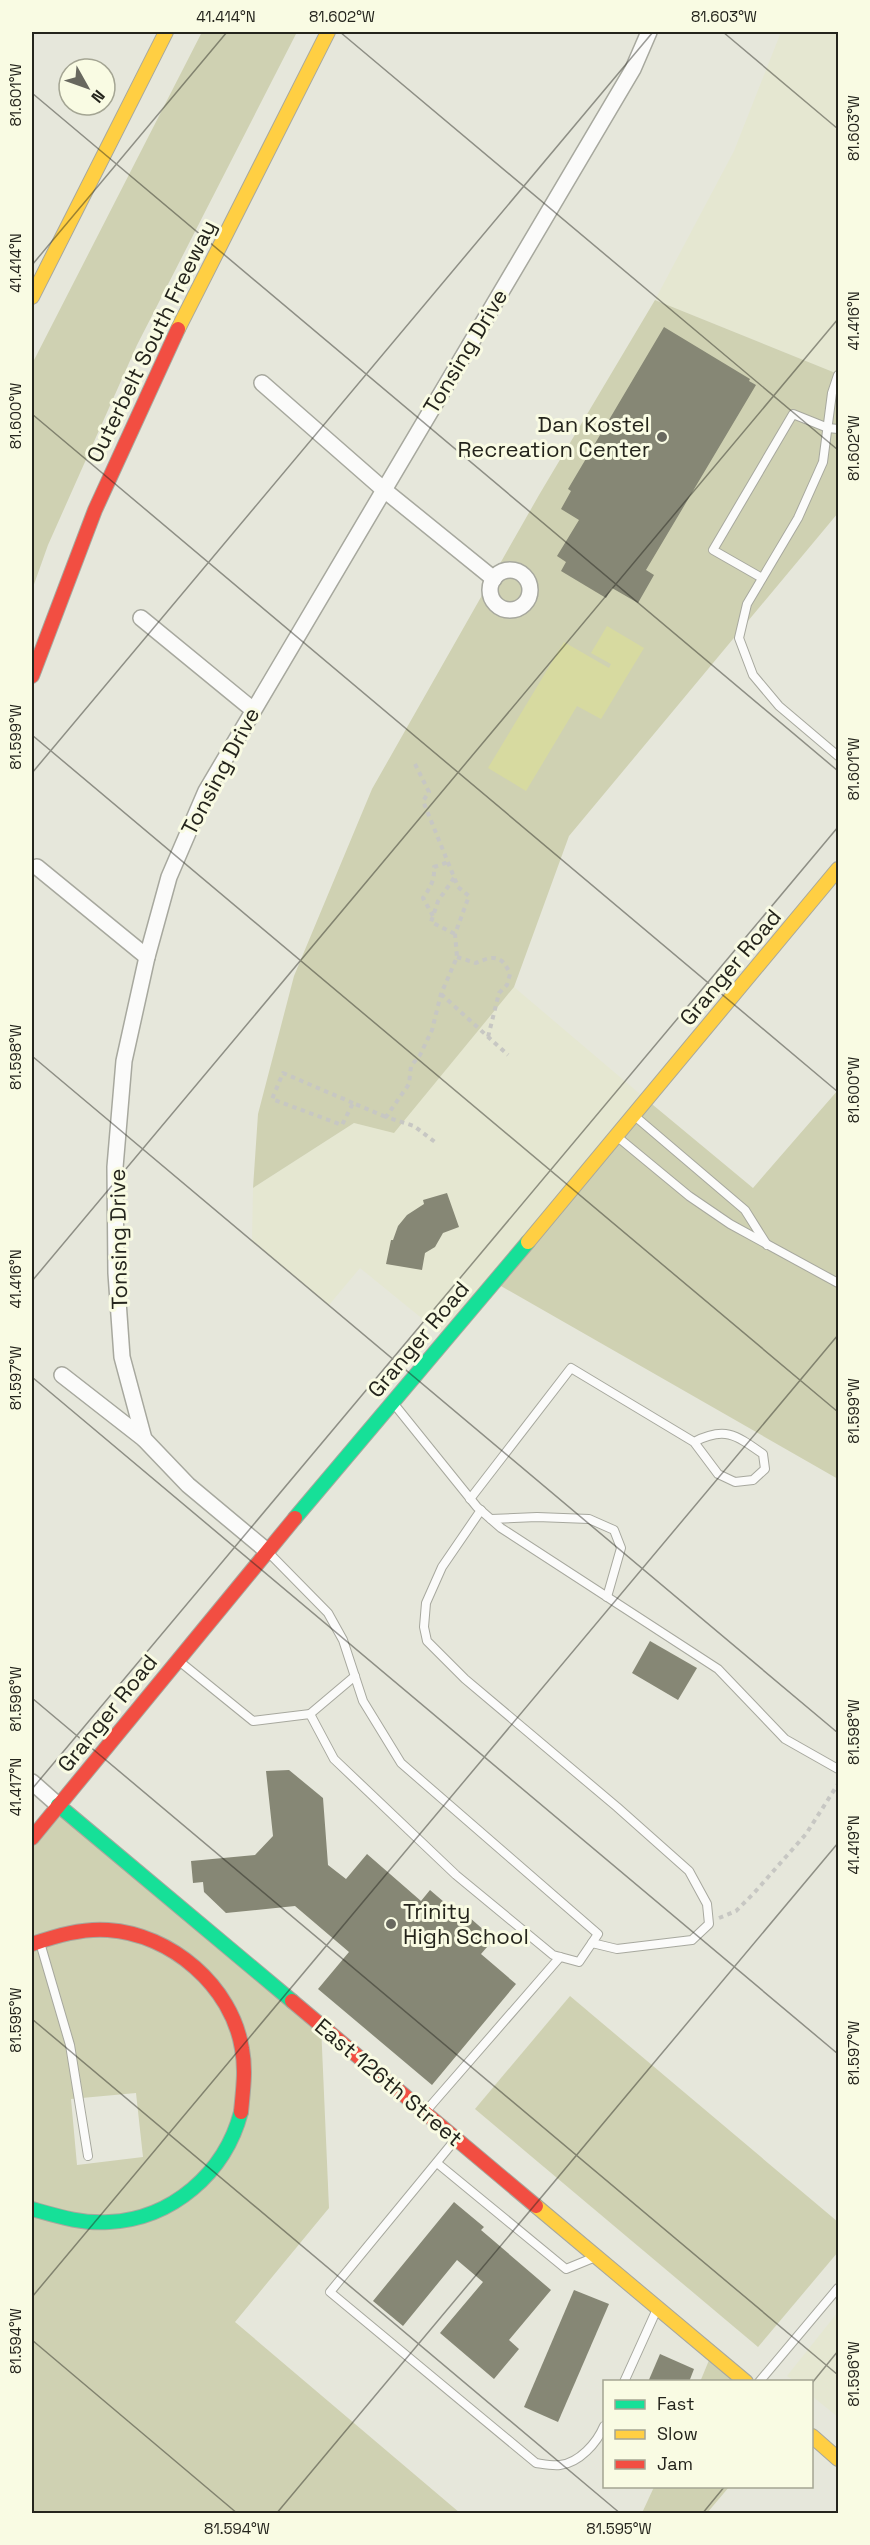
<svg xmlns="http://www.w3.org/2000/svg" width="870" height="2545" viewBox="0 0 870 2545" font-family="'Space Grotesk',sans-serif">
<style>
.built{fill:#e5e7d1}
.green{fill:#cfd1b2;fill-rule:evenodd}
.water{fill:#d7daa0}
.building{fill:#868775}
.lines{fill:none;stroke-linecap:round;stroke-linejoin:round}
.lane-casing{stroke:#a7a89e;stroke-width:10}
.street-casing{stroke:#a7a89e;stroke-width:18}
.fast-casing{stroke:#a7a89e;stroke-width:16}
.slow-casing{stroke:#a7a89e;stroke-width:16}
.jam-casing{stroke:#a7a89e;stroke-width:16}
.path{stroke:#c7c7c3;stroke-width:4;stroke-dasharray:4.5 4.5;stroke-linecap:butt}
.lane{stroke:#fbfbfa;stroke-width:8}
.street{stroke:#fbfbfa;stroke-width:15}
.fast{stroke:#16e098;stroke-width:14}
.slow{stroke:#ffcf43;stroke-width:14}
.jam{stroke:#f24e42;stroke-width:14}
.ticks{fill:none;stroke:#24241c;stroke-width:1.5;stroke-opacity:0.45}
.poi-dot{fill:#68685f;stroke:#f9fbe3;stroke-width:2}
.labels{text-anchor:middle;dominant-baseline:central;stroke-width:6;stroke-linejoin:round;paint-order:stroke}
.street-label{font-size:22px;fill:#24241c;stroke:#f9fbe3}
.poi-label{font-size:22px;fill:#24241c;stroke:#f9fbe3;text-anchor:end}
.neatline{fill:none;stroke:#24241c;stroke-width:2}
.ticks-label{font-size:15px;text-anchor:middle;fill:#24241c}
</style>
<rect width="100%" height="100%" fill="#e6e7db"/>
<g class="built">
<path d="M781 32H838V374L655 300 734 151Z"/>
<path d="M514 987 647 1100 446 1338 360 1268 329 1305 252 1240 253 1188 354 1123 394 1132Z"/>
<path d="M838 2312V2417L812 2396V2382L794 2381 787 2376Z"/>
</g>
<g class="green">
<path d="M202 32H297L137 345 48 545 32 590V364Z"/>
<path d="M655 300 838 374V513L569 836 514 987 394 1133 354 1123 253 1188 258 1114 294 976 372 789 539 495Z"/>
<path d="M838 1090V1479L494 1282 647 1100 753 1188Z"/>
<path d="M58 1805 321 2025 329 2208 235 2322 460 2513H32V1838ZM136 2093 143 2157 77 2165 71 2099Z"/>
<path d="M570 1996 838 2222V2252L758 2347 475 2109Z"/>
<path d="M712 2353 746 2382H700Z"/>
<path d="M654 2487V2486L729 2487 707 2513H642Z"/>
</g>
<path class="water" d="M607 626 644 648 601 719 577 706 526 791 488 768 564 642 609 668 611 664 591 653Z"/>
<g class="building">
<path d="M664 327 750 379 749 381 756 385 646 570 654 575 638 603 612 588 606 598 561 571 566 562 557 556 579 520 561 509 571 491 568 489Z"/>
<path d="M447 1193 459 1227 443 1233 435 1247 425 1253 422 1270 386 1264 391 1240H393L398 1226 407 1215 424 1204 423 1200Z"/>
<path d="M650 1641 697 1668 678 1700 632 1673Z"/>
<path d="M289 1770 323 1798 328 1865 346 1879 367 1854 421 1901 430 1890 458 1914 461 1910 494 1939 481 1954 516 1984 432 2085 318 1989 349 1952 295 1906 226 1913 204 1892 203 1882 193 1883 191 1861 255 1855 273 1836 266 1771Z"/>
<path d="M454 2202 484 2227 481 2230 551 2290 509 2340 519 2349 494 2379 440 2333 483 2282 457 2260 403 2326 373 2301Z"/>
<path d="M574 2290 609 2304 558 2422 524 2407Z"/>
<path d="M660 2354 694 2369 689 2382H648Z"/>
</g>
<g class="lines">
<g class="lane-casing">
<g id="lane">
<path d="M838 375 832 393 823 462 798 518 747 604 739 638 753 675 779 706 838 756"/>
<path d="M762 578 713 550 793 414 828 428 838 429"/>
<path d="M637 1118 745 1210 767 1245"/>
<path d="M620 1139 689 1196 730 1224 838 1283"/>
<path d="M394 1404 477 1507 501 1528 718 1669 785 1739 838 1769"/>
<path d="M470 1499 571 1368 694 1442 718 1474 735 1482 753 1480 765 1469 763 1454C736 1435 725 1426 694 1442"/>
<path d="M481 1510 442 1567 426 1603 424 1627 427 1641 465 1679 617 1807 689 1871 707 1904 709 1924 692 1940 617 1949 592 1943"/>
<path d="M491 1519 537 1517 589 1519 614 1530 621 1548 607 1597"/>
<path d="M179 1661 253 1721 310 1714 334 1759 456 1875 553 1955 579 1962 598 1934 401 1763 363 1701 343 1640 328 1613 269 1553"/>
<path d="M310 1714 355 1676"/>
<path d="M41 1946 70 2045 88 2156"/>
<path d="M426 2111 560 1957"/>
<path d="M455 2140 330 2292 536 2463C543 2464 553 2466 560 2465 579 2463 597 2443 604 2426"/>
<path d="M437 2163 566 2269 593 2258"/>
<path d="M624 2382 657 2309"/>
<path d="M759 2382 838 2288"/>
</g>
</g>
<g class="street-casing">
<g id="street">
<path d="M262 383 383 489 494 579"/>
<circle cx="510" cy="590" r="20"/>
<path d="M141 618 252 709"/>
<path d="M37 867 147 957"/>
<path d="M62 1375 144 1439"/>
<path d="M267 1551 188 1485 144 1439 122 1357 116 1273 115 1167 124 1061 147 957 169 877 206 791 633 69 649 32"/>
<path d="M32 1782 58 1805"/>
</g>
</g>
<g class="fast-casing">
<g id="fast">
<path d="M295 1518 528 1242"/>
<path d="M58 1805 292 2001"/>
<path d="M32 2209C57 2216 82 2224 109 2222 172 2219 225 2173 241 2112"/>
</g>
</g>
<g class="slow-casing">
<g id="slow">
<path d="M32 297 166 32"/>
<path d="M178 329 328 32"/>
<path d="M528 1242 838 869"/>
<path d="M536 2206 746 2382"/>
<path d="M812 2436 838 2459"/>
</g>
</g>
<g class="jam-casing">
<g id="jam">
<path d="M32 676 95 510 178 329"/>
<path d="M32 1838 295 1518"/>
<path d="M32 1944C56 1936 82 1928 108 1930 171 1934 232 1986 242 2049 246 2070 243 2090 241 2112"/>
<path d="M292 2001 536 2206"/>
</g>
</g>
<g class="path">
<path d="M415 764 429 792 423 801 458 887 469 896 455 934 457 957 441 994 432 1030 420 1055 411 1066 409 1084 386 1117 414 1126 435 1142"/>
<path d="M454 878 438 901 431 922 455 934"/>
<path d="M433 916 423 898C430 888 435 880 434 867L448 862"/>
<path d="M457 957 476 963C494 955 502 955 510 974L507 985 499 993 488 1037"/>
<path d="M441 994 508 1055"/>
<path d="M353 1103 283 1073 272 1099 342 1125 353 1103 386 1117"/>
<path d="M719 1918 736 1911 754 1893 806 1834 838 1784"/>
</g>
<use href="#lane" class="lane"/>
<use href="#street" class="street"/>
<use href="#fast" class="fast"/>
<use href="#slow" class="slow"/>
<use href="#jam" class="jam"/>
</g>
<path class="ticks" d="M340 32 838 450M723 32 838 129M32 93 838 771M32 265 227 32M32 414 838 1092M32 735 838 1412M32 773 653 32M32 1056 838 1733M32 1281 838 319M32 1377 838 2054M32 1698 838 2375M32 1789 838 827M32 2019 621 2514M32 2297 838 1335M32 2340 238 2514M812 2383 838 2351M276 2514 838 1843M702 2514 725 2486"/>
<g class="poi-dot">
<circle cx="662" cy="437" r="6"/>
<circle cx="391" cy="1924" r="6"/>
</g>
<g class="labels">
<g class="street-label">
<text transform="translate(151 341) rotate(-64)">Outerbelt South Freeway</text>
<text transform="translate(465 351) rotate(-59)">Tonsing Drive</text>
<text transform="translate(220 771) rotate(-62)">Tonsing Drive</text>
<text transform="translate(730 967) rotate(-50)">Granger Road</text>
<text transform="translate(118 1239) rotate(-91)">Tonsing Drive</text>
<text transform="translate(418 1339) rotate(-50)">Granger Road</text>
<text transform="translate(107 1713) rotate(-51)">Granger Road</text>
<text transform="translate(389 2082) rotate(40)">East 126th Street</text>
</g>
<g class="poi-label">
<text x="650" y="424">Dan Kostel<tspan x="650" dy="25">Recreation Center</tspan></text>
<text x="403" y="1911" text-anchor="start">Trinity<tspan x="403" dy="25">High School</tspan></text>
</g>
</g>
<rect width="870" height="2545" fill="none" stroke="#f9fbe3" stroke-width="66"/>
<rect x="603" y="2380" width="210" height="108" fill="#f9fbe3" stroke="#a4a593" stroke-width="1.5"/>
<rect x="615" y="2400" width="30" height="9" fill="#16e098" stroke="#a4a593" stroke-width="1.5"/>
<text x="657" y="2410" font-size="18" fill="#24241c">Fast</text>
<rect x="615" y="2430" width="30" height="9" fill="#ffcf43" stroke="#a4a593" stroke-width="1.5"/>
<text x="657" y="2440" font-size="18" fill="#24241c">Slow</text>
<rect x="615" y="2460" width="30" height="9" fill="#f24e42" stroke="#a4a593" stroke-width="1.5"/>
<text x="657" y="2470" font-size="18" fill="#24241c">Jam</text>
<g transform="translate(87 87) rotate(130)"><circle r="28" fill="#f9fbe3" stroke="#a4a593" stroke-width="1.5"/>
<path d="M0-4.5L10 22L0 15L-10 22Z" fill="#68685f"/>
<text y="-9" font-size="16" font-weight="bold" text-anchor="middle" fill="#24241c">N</text>
</g>
<rect x="33" y="33" width="804" height="2479" class="neatline"/>
<g class="ticks-label">
<text x="226" y="22">41.414°N</text>
<text x="342" y="22">81.602°W</text>
<text x="724" y="22">81.603°W</text>
<text transform="translate(16 95) rotate(-90)" y="5">81.601°W</text>
<text transform="translate(854 128) rotate(-90)" y="5">81.603°W</text>
<text transform="translate(16 263) rotate(-90)" y="5">41.414°N</text>
<text transform="translate(854 321) rotate(-90)" y="5">41.416°N</text>
<text transform="translate(16 416) rotate(-90)" y="5">81.600°W</text>
<text transform="translate(854 448) rotate(-90)" y="5">81.602°W</text>
<text transform="translate(16 737) rotate(-90)" y="5">81.599°W</text>
<text transform="translate(854 769) rotate(-90)" y="5">81.601°W</text>
<text transform="translate(16 1057) rotate(-90)" y="5">81.598°W</text>
<text transform="translate(854 1090) rotate(-90)" y="5">81.600°W</text>
<text transform="translate(16 1279) rotate(-90)" y="5">41.416°N</text>
<text transform="translate(16 1378) rotate(-90)" y="5">81.597°W</text>
<text transform="translate(854 1411) rotate(-90)" y="5">81.599°W</text>
<text transform="translate(16 1699) rotate(-90)" y="5">81.596°W</text>
<text transform="translate(854 1732) rotate(-90)" y="5">81.598°W</text>
<text transform="translate(16 1787) rotate(-90)" y="5">41.417°N</text>
<text transform="translate(854 1845) rotate(-90)" y="5">41.419°N</text>
<text transform="translate(16 2020) rotate(-90)" y="5">81.595°W</text>
<text transform="translate(854 2053) rotate(-90)" y="5">81.597°W</text>
<text transform="translate(16 2341) rotate(-90)" y="5">81.594°W</text>
<text transform="translate(854 2374) rotate(-90)" y="5">81.596°W</text>
<text x="237" y="2534">81.594°W</text>
<text x="619" y="2534">81.595°W</text>
</g>
</svg>
